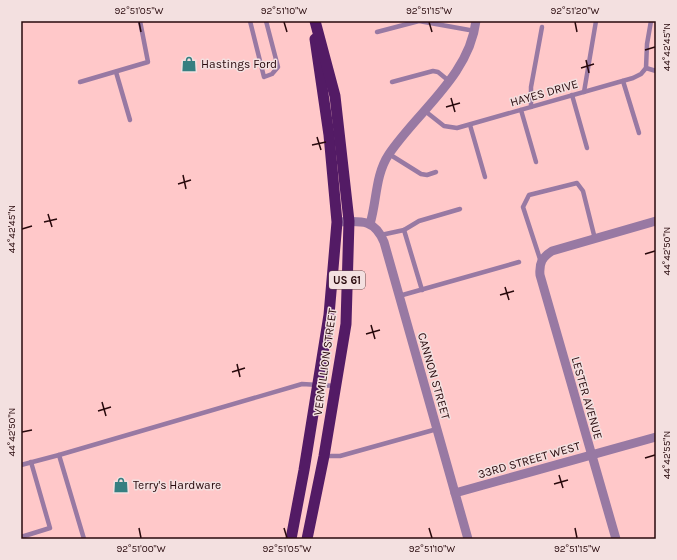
<svg xmlns="http://www.w3.org/2000/svg" width="677" height="560" viewBox="0 0 677 560" font-family="Karla,sans-serif">
<style>
.lines{fill:none;stroke-linecap:round;stroke-linejoin:round}
.service{stroke:#9879a3;stroke-width:4.5}
.minor{stroke:#9879a3;stroke-width:9}
.trunk{stroke:#531b65;stroke-width:11}
.ticks{fill:none;stroke:#28090c;stroke-width:1.5}
.labels{text-anchor:middle;dominant-baseline:central;stroke-width:3;stroke-linejoin:round;paint-order:stroke}
.shield{fill:#f3e0e0;stroke:#654a4c;stroke-width:1}
.shield-label{font-size:11px;font-weight:bold;fill:#28090c}
.poi-label{font-size:12px;fill:#28090c;stroke:#f3e0e0;text-anchor:start}
.street-label{font-size:12px;fill:#28090c;stroke:#f3e0e0}
.neatline{fill:none;stroke:#28090c;stroke-width:1.5}
.ticks-label{font-size:10px;text-anchor:middle;fill:#28090c}
</style>
<rect width="100%" height="100%" fill="#ffc8c9"/>
<g class="lines">
<g class="service">
<path d="M250 21 264 77 272 74 278 67 266 21"/>
<path d="M377 32 419 21 475 31"/>
<path d="M646 68 656 71"/>
<path d="M116 72 130 120"/>
<path d="M623 81 639 133"/>
<path d="M80 82 148 62 140 21"/>
<path d="M392 82 433 71 438 72 449 81"/>
<path d="M584 92 596 21"/>
<path d="M572 95 587 148"/>
<path d="M531 107V87L542 27"/>
<path d="M521 110 536 162"/>
<path d="M425 111 444 126 457 128 633 78 641 74 646 68 647 44 651 21"/>
<path d="M470 125 485 177"/>
<path d="M389 154 421 174 427 175 436 172"/>
<path d="M404 230 419 221 460 209"/>
<path d="M381 235 404 230 422 290"/>
<path d="M541 262 523 207 529 195 577 183 583 191 595 239"/>
<path d="M399 296 519 262"/>
<path d="M324 456H340L437 429"/>
<path d="M21 465 59 455"/>
<path d="M21 537 50 528 31 462"/>
<path d="M84 539 59 455 302 384 336 386"/>
</g>
<g class="minor">
<path d="M337 222C360 221 374 218 384 242L468 539"/>
<path d="M370 224C377 201 375 175 389 154 418 111 469 76 476 21"/>
<path d="M455 493 656 437"/>
<path d="M616 539 540 275C539 263 542 257 552 251L656 221"/>
</g>
<g class="trunk">
<path d="M291 539 304 470 329 315 337 222 329 135 315 39"/>
<path d="M307 539 324 456 346 324 349 221 335 96 315 21"/>
</g>
</g>
<path class="ticks" d="M139 22 141 32M284 22 287 32M429 22 432 32M575 22 577 32M645 50 655 47M586 60 589 73M581 68 594 64M451 98 455 112M446 107 460 103M317 137 321 150M312 145 326 142M183 175 186 189M178 184 191 180M48 214 52 227M44 222 57 219M22 229 32 226M645 254 655 251M505 287 509 300M500 295 514 291M371 325 375 339M366 334 380 330M237 364 240 377M232 372 245 368M102 402 106 416M98 411 111 407M22 432 32 430M645 458 655 455M559 475 563 488M554 484 568 480M139 528 141 538M284 528 287 538M429 528 432 538M575 528 577 538"/>
<defs>
<g id="shop-bare" transform="scale(1.2)"><path d="M-5-2.5h2.3a2.7 3.5 0 0 1 5.4 0H5L5.5 6h-11ZM-1.5-2.5h3a1.5 2.3 0 0 0-3 0Z" fill="#367f81" stroke="#f3e0e0" stroke-width="2.5" paint-order="stroke"/></g>
</defs>
<g fill-rule="evenodd">
<use href="#shop-bare" x="189" y="64"/>
<use href="#shop-bare" x="121" y="485"/>
</g>
<g class="labels">
<rect class="shield" x="329" y="271" width="36" height="18" rx="3"/>
<g class="shield-label">
<text x="347" y="280">US 61</text>
</g>
<g class="poi-label">
<text x="201" y="64">Hastings Ford</text>
<text x="133" y="485">Terry's Hardware</text>
</g>
<g class="street-label">
<text transform="translate(544 93) rotate(-16)">HAYES DRIVE</text>
<text transform="translate(325 362) rotate(-82)">VERMILLION STREET</text>
<text transform="translate(434 376) rotate(74)">CANNON STREET</text>
<text transform="translate(587 398) rotate(74)">LESTER AVENUE</text>
<text transform="translate(529 460) rotate(-16)">33RD STREET WEST</text>
</g>
</g>
<rect width="677" height="560" fill="none" stroke="#f3e0e0" stroke-width="44"/>
<rect x="22" y="22" width="633" height="516" class="neatline"/>
<g class="ticks-label">
<text x="139" y="14">92°51'05"W</text>
<text x="284" y="14">92°51'10"W</text>
<text x="429" y="14">92°51'15"W</text>
<text x="575" y="14">92°51'20"W</text>
<text transform="translate(666 47) rotate(-90)" y="4">44°42'45"N</text>
<text transform="translate(11 229) rotate(-90)" y="4">44°42'45"N</text>
<text transform="translate(666 251) rotate(-90)" y="4">44°42'50"N</text>
<text transform="translate(11 432) rotate(-90)" y="4">44°42'50"N</text>
<text transform="translate(666 455) rotate(-90)" y="4">44°42'55"N</text>
<text x="141" y="552">92°51'00"W</text>
<text x="287" y="552">92°51'05"W</text>
<text x="432" y="552">92°51'10"W</text>
<text x="577" y="552">92°51'15"W</text>
</g>
</svg>
